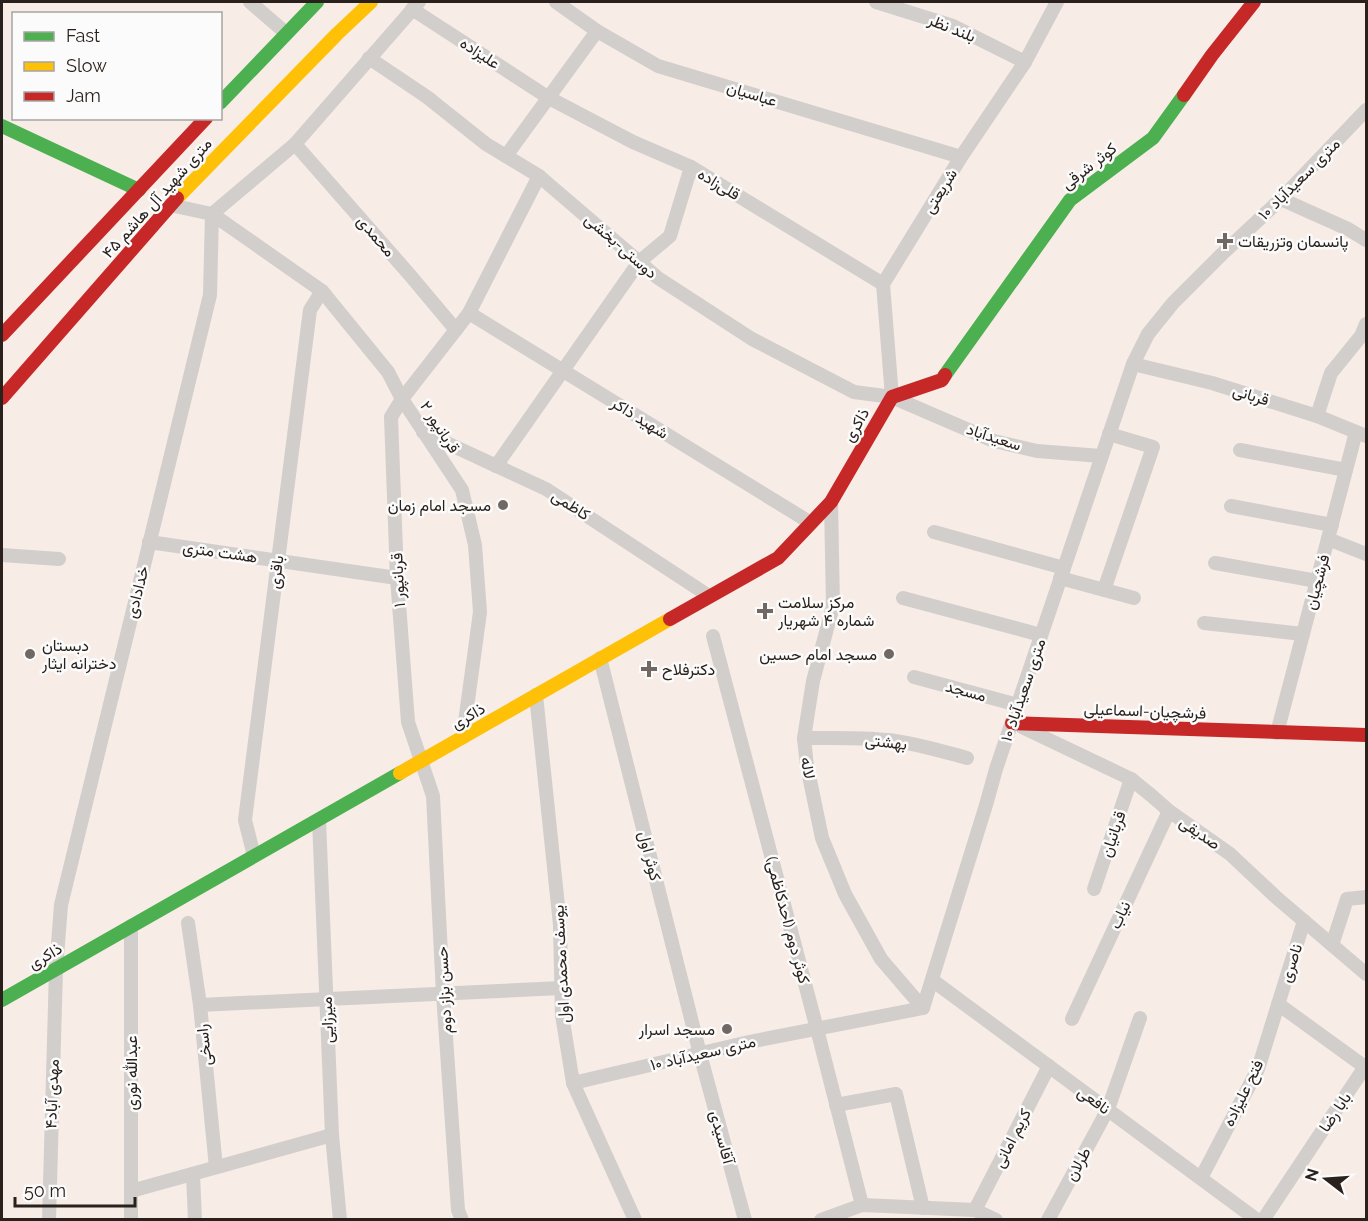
<svg xmlns="http://www.w3.org/2000/svg" width="1368" height="1221" viewBox="0 0 1368 1221" font-family="Raleway,Vazirmatn,sans-serif">
<style>
.lines{fill:none;stroke-linecap:round;stroke-linejoin:round}
.street{stroke:#d1cecc;stroke-width:14}
.fast{stroke:#4caf50;stroke-width:14}
.slow{stroke:#ffc107;stroke-width:14}
.jam{stroke:#c62828;stroke-width:14}
.poi-dot{fill:#726863;stroke:#fbfbfb;stroke-width:2}
.labels{text-anchor:middle;dominant-baseline:central;stroke-width:5;stroke-linejoin:round;paint-order:stroke}
.street-label{font-size:16px;fill:#2a211c;stroke:#fbfbfb}
.poi-label{font-size:16px;fill:#2a211c;stroke:#fbfbfb;text-anchor:start}
</style>
<rect width="100%" height="100%" fill="#f7ece6"/>
<g class="lines">
<g class="street">
<path d="M250 2 286 33"/>
<path d="M556 2 597 31 658 66 961 157"/>
<path d="M876 2 953 26 1025 62"/>
<path d="M412 9 549 98 633 142 691 167 883 284"/>
<path d="M369 58 427 97 486 144 539 176 658 278 752 339 854 392 892 397 994 441 1037 451 1101 456"/>
<path d="M295 144 409 274 456 330"/>
<path d="M506 156 597 31"/>
<path d="M1281 199 1348 229 1366 240"/>
<path d="M170 205 212 214 322 291 388 372 402 399 462 490 475 545 480 612 463 737"/>
<path d="M212 214 295 144 419 2"/>
<path d="M469 313 811 523"/>
<path d="M1133 364 1212 383 1317 416 1366 436"/>
<path d="M892 397 883 284 961 157 1025 62 1057 2"/>
<path d="M1317 416 1331 373 1361 336 1366 324"/>
<path d="M423 432 546 489 709 596"/>
<path d="M1240 450 1346 470"/>
<path d="M496 466 639 262 670 236 691 167"/>
<path d="M831 502 833 606 813 681 804 738 807 766 822 838 845 894 881 959 923 1008"/>
<path d="M1231 506 1332 525"/>
<path d="M934 532 1064 568"/>
<path d="M1328 539 1366 554"/>
<path d="M149 542 397 578"/>
<path d="M2 555 59 559"/>
<path d="M1215 563 1317 581"/>
<path d="M1060 578 1134 598"/>
<path d="M1104 590 1153 447 1109 434"/>
<path d="M903 598 1041 635"/>
<path d="M1204 623 1303 634"/>
<path d="M713 636 817 1029 862 1205"/>
<path d="M600 658 700 1054 745 1220"/>
<path d="M914 677 1018 705"/>
<path d="M536 695 560 925 562 1015 573 1083 635 1220"/>
<path d="M1022 727 1131 779 1152 796 1169 811 1230 854 1277 898 1366 974"/>
<path d="M1277 733 1356 432"/>
<path d="M804 738C832 738 860 737 888 740 915 743 941 751 967 758"/>
<path d="M319 820 332 1135 340 1220"/>
<path d="M254 856 245 820 310 310 322 291"/>
<path d="M1094 889 1131 779"/>
<path d="M188 923 200 1005 216 1167"/>
<path d="M131 926V1220"/>
<path d="M1332 945 1347 899 1366 897"/>
<path d="M932 980 1257 1220"/>
<path d="M1278 1004 1365 1067"/>
<path d="M200 1005 561 988"/>
<path d="M1072 1019 1169 811"/>
<path d="M573 1083 749 1042 923 1008 986 805 996 769 1133 364 1148 334 1173 303 1222 254 1281 199 1366 110"/>
<path d="M836 1105 896 1094 923 1208"/>
<path d="M193 1174 195 1220"/>
<path d="M1201 1178 1258 1069 1304 921"/>
<path d="M131 1191 332 1135"/>
<path d="M975 1210 1049 1066"/>
<path d="M49 1220 56 969 61 905 210 295 212 214"/>
<path d="M462 1220 458 1210 443 994 433 796 408 722 397 578 391 417 402 399 469 313 539 176"/>
<path d="M821 1220 862 1205 975 1210 996 1220"/>
<path d="M1048 1220 1108 1109 1140 1018"/>
<path d="M1263 1220 1366 1065"/>
</g>
<g class="fast">
<path d="M220 103 317 2"/>
<path d="M2 126 139 190"/>
<path d="M945 375 1070 200 1153 138 1184 95"/>
<path d="M2 1000 400 773"/>
</g>
<g class="slow">
<path d="M177 198 337 34 371 2"/>
<path d="M400 773 670 619"/>
</g>
<g class="jam">
<path d="M1184 95 1212 55 1254 2"/>
<path d="M2 335 206 118"/>
<path d="M2 398 177 198"/>
<path d="M670 619 778 558 831 502 892 397 942 380 945 375"/>
<path d="M1012 723 1366 735"/>
</g>
</g>
<g class="poi-dot">
<path d="M1222 232h6v6h6v6h-6v6h-6v-6h-6v-6h6z"/>
<circle cx="503" cy="505" r="6"/>
<path d="M762 602h6v6h6v6h-6v6h-6v-6h-6v-6h6z"/>
<circle cx="30" cy="654" r="6"/>
<circle cx="889" cy="654" r="6"/>
<path d="M646 660h6v6h6v6h-6v6h-6v-6h-6v-6h6z"/>
<circle cx="727" cy="1029" r="6"/>
</g>
<g class="labels">
<g class="street-label">
<text transform="translate(952 28) rotate(22)">بلند نظر</text>
<text transform="translate(480 53) rotate(33)">علیزاده</text>
<text transform="translate(752 94) rotate(17)">عباسیان</text>
<text transform="translate(1089 166) rotate(-38)">کوثر شرقی</text>
<text transform="translate(1299 179) rotate(-45)">۱۰ متری سعیدآباد</text>
<text transform="translate(719 184) rotate(31)">قلی‌زاده</text>
<text transform="translate(940 191) rotate(-58)">شریعتی</text>
<text transform="translate(157 198) rotate(-48)">۴۵ متری شهید آل هاشم</text>
<text transform="translate(376 236) rotate(49)">محمدی</text>
<text transform="translate(621 246) rotate(41)">دوستی-بخشی</text>
<text transform="translate(1251 395) rotate(17)">قربانی</text>
<text transform="translate(640 418) rotate(32)">شهید ذاکر</text>
<text transform="translate(856 425) rotate(-60)">ذاکری</text>
<text transform="translate(440 427) rotate(57)">قربانپور ۲</text>
<text transform="translate(994 437) rotate(18)">سعیدآباد</text>
<text transform="translate(571 505) rotate(33)">کاظمی</text>
<text transform="translate(220 552) rotate(8)">هشت متری</text>
<text transform="translate(276 572) rotate(-83)">باقری</text>
<text transform="translate(398 580) rotate(-93)">قربانپور ۱</text>
<text transform="translate(1317 582) rotate(-75)">فرشچیان</text>
<text transform="translate(137 592) rotate(-76)">خدادادی</text>
<text transform="translate(1023 690) rotate(-71)">۱۰ متری سعیدآباد</text>
<text transform="translate(966 691) rotate(15)">مسجد</text>
<text transform="translate(1145 711) rotate(2)">فرشچیان-اسماعیلی</text>
<text transform="translate(468 716) rotate(-30)">ذاکری</text>
<text transform="translate(886 742) rotate(6)">بهشتی</text>
<text transform="translate(808 768) rotate(80)">لاله</text>
<text transform="translate(1200 833) rotate(35)">صدیقی</text>
<text transform="translate(1113 834) rotate(-71)">قربانیان</text>
<text transform="translate(650 856) rotate(76)">کوثر اول</text>
<text transform="translate(1120 915) rotate(-65)">نیاب</text>
<text transform="translate(788 920) rotate(75)">کوثر دوم (احدکاظمی)</text>
<text transform="translate(45 956) rotate(-30)">ذاکری</text>
<text transform="translate(1291 963) rotate(-72)">ناصری</text>
<text transform="translate(561 964) rotate(-93)">یوسف محمدی اول</text>
<text transform="translate(444 990) rotate(-93)">حسن بزاز دوم</text>
<text transform="translate(327 1020) rotate(-92)">میرزایی</text>
<text transform="translate(204 1045) rotate(-96)">راسخی</text>
<text transform="translate(703 1053) rotate(-13)">۱۰ متری سعیدآباد</text>
<text transform="translate(131 1073) rotate(-90)">عبدالله نوری</text>
<text transform="translate(1243 1093) rotate(-64)">فتح علیزاده</text>
<text transform="translate(52 1094) rotate(-88)">مهدی آباد۴</text>
<text transform="translate(1094 1100) rotate(36)">نافعی</text>
<text transform="translate(1335 1112) rotate(-56)">بابا رضا</text>
<text transform="translate(722 1137) rotate(75)">آقاسیدی</text>
<text transform="translate(1012 1138) rotate(-63)">کریم امانی</text>
<text transform="translate(1078 1164) rotate(-61)">طرلان</text>
</g>
<g class="poi-label">
<text x="1238" y="241">پانسمان وتزریقات</text>
<text x="491" y="505" text-anchor="end">مسجد امام زمان</text>
<text x="778" y="602">مرکز سلامت<tspan x="778" dy="18">شماره ۴ شهریار</tspan></text>
<text x="42" y="645">دبستان<tspan x="42" dy="18">دخترانه ایثار</tspan></text>
<text x="877" y="654" text-anchor="end">مسجد امام حسین</text>
<text x="662" y="669">دکترفلاح</text>
<text x="715" y="1029" text-anchor="end">مسجد اسرار</text>
</g>
</g>
<rect width="1368" height="1221" fill="none" stroke="#2a211c" stroke-width="6"/>
<rect x="12" y="12" width="210" height="108" fill="#fbfbfb" stroke="#a7a4a2" stroke-width="1.5"/>
<rect x="24" y="32" width="30" height="9" fill="#4caf50" stroke="#a7a4a2" stroke-width="1.5"/>
<text x="66" y="42" font-size="18" fill="#2a211c">Fast</text>
<rect x="24" y="62" width="30" height="9" fill="#ffc107" stroke="#a7a4a2" stroke-width="1.5"/>
<text x="66" y="72" font-size="18" fill="#2a211c">Slow</text>
<rect x="24" y="92" width="30" height="9" fill="#c62828" stroke="#a7a4a2" stroke-width="1.5"/>
<text x="66" y="102" font-size="18" fill="#2a211c">Jam</text>
<g transform="translate(1326 1179) rotate(287)" stroke="#fbfbfb" stroke-width="4.5" paint-order="stroke">
<path d="M0-4.5L10 22L0 15L-10 22Z" fill="#2a211c"/>
<text y="-9" font-size="16" font-weight="bold" text-anchor="middle" fill="#2a211c">N</text>
</g>
<path d="M15 1197v9h120v-9" fill="none" stroke="#2a211c" stroke-width="3"/>
<text x="24" y="1197" font-size="18" fill="#2a211c" stroke="#fbfbfb" stroke-width="4.5" paint-order="stroke">50 m</text>
</svg>
